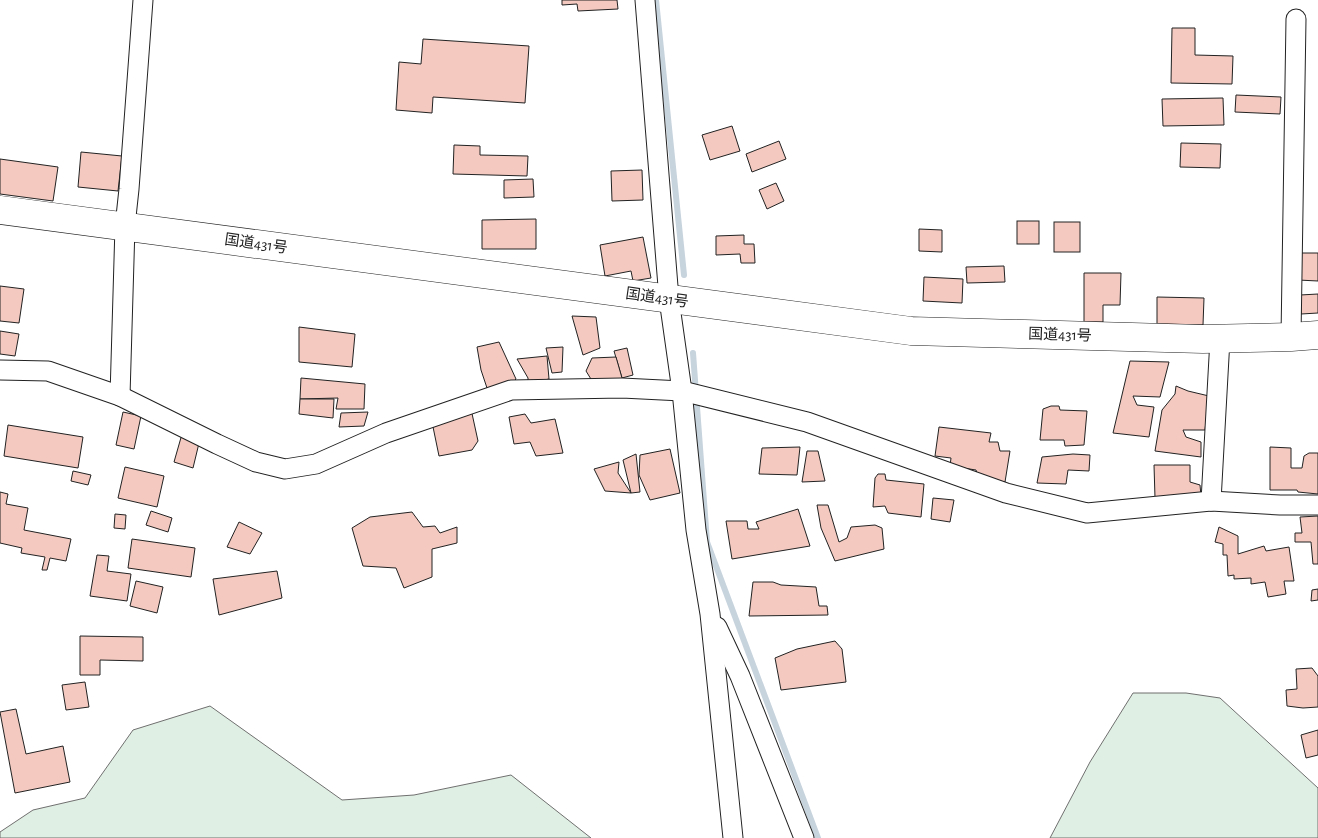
<svg xmlns="http://www.w3.org/2000/svg" width="1318" height="838" viewBox="0 0 1318 838" font-family="'Alegreya Sans','Noto Sans JP',sans-serif">
<style>
.green{fill:#e0efe3;stroke:#6f6f6f}
.lines{fill:none;stroke-linecap:round;stroke-linejoin:round}
.stream{stroke:#c7d3dd;stroke-width:6}
.building{fill:#f3c9c0;stroke:#222}
.street-casing{stroke:#222;stroke-width:21}
.highway-casing{stroke:#222;stroke-width:29}
.street{stroke:#fff;stroke-width:19}
.highway{stroke:#fff;stroke-width:28}
.labels{text-anchor:middle;dominant-baseline:central;stroke-width:4;stroke-linejoin:round;paint-order:stroke}
.street-label{font-size:15px;fill:#222;stroke:#fff}
</style>
<rect width="100%" height="100%" fill="#fff"/>
<g class="green">
<path d="M1133 693H1186L1220 698 1318 788V838H1050L1090 762Z"/>
<path d="M210 706 342 800 414 795 511 775 591 838H0V832L33 810 85 798 133 730Z"/>
</g>
<g class="lines">
<g class="stream">
<path d="M656 0 684 275"/>
<path d="M693 353 707 542 818 838"/>
</g>
</g>
<g class="building">
<path d="M562 0H617L618 9 578 11 577 4 562 5Z"/>
<path d="M1172 28H1195V55L1233 56 1232 84 1171 83Z"/>
<path d="M423 39 529 46 525 103 433 97 432 113 396 110 399 62 421 64Z"/>
<path d="M1236 95 1281 97 1280 114 1235 112Z"/>
<path d="M1223 98 1224 125 1163 126 1162 99Z"/>
<path d="M732 126 740 151 710 160 702 135Z"/>
<path d="M779 141 786 159 752 172 746 154Z"/>
<path d="M1181 143 1221 144 1220 168 1180 167Z"/>
<path d="M454 145 480 146V155L528 156 527 176 453 174Z"/>
<path d="M81 152 122 156 118 191 78 187Z"/>
<path d="M0 159 58 167 53 201 0 194Z"/>
<path d="M642 170 643 200 612 201 611 171Z"/>
<path d="M533 179 534 197 504 198V180Z"/>
<path d="M776 183 784 201 767 209 759 190Z"/>
<path d="M536 219V249H482V220Z"/>
<rect x="1017" y="221" width="22" height="23"/>
<rect x="1054" y="222" width="26" height="30"/>
<path d="M919 229 942 230V252L919 251Z"/>
<path d="M744 235V244H754L755 263H741L740 254 716 255V236Z"/>
<path d="M643 237 651 278 633 281 631 271 605 276 600 245Z"/>
<path d="M1296 253H1318V281L1298 280Z"/>
<path d="M1004 266 1005 282 967 283 966 267Z"/>
<path d="M1084 273H1121L1120 305H1103V322H1084Z"/>
<path d="M924 277 963 279 962 303 923 301Z"/>
<path d="M0 286 24 289 19 323 0 321Z"/>
<path d="M1318 294V313L1301 314 1300 295Z"/>
<path d="M1157 297 1204 298 1203 325 1157 324Z"/>
<path d="M572 316 596 317 600 348 583 355Z"/>
<path d="M299 327 355 334 352 367 299 362Z"/>
<path d="M0 331 19 334 15 356 0 354Z"/>
<path d="M499 342 516 379 512 383 489 394 481 370 477 347Z"/>
<path d="M563 347 562 372 552 373 546 348Z"/>
<path d="M627 348 633 375 622 378 614 351Z"/>
<path d="M547 356 549 379 528 383V378L517 359Z"/>
<path d="M616 357 622 378 619 384H594L586 371 592 358Z"/>
<path d="M1130 361 1169 362 1160 397 1133 396 1137 405 1154 407 1149 437 1113 433Z"/>
<path d="M301 378 365 384 364 409H336L338 398 300 399Z"/>
<path d="M1176 386 1188 391 1209 396 1205 430H1183L1186 437 1201 442V457L1155 451 1162 410 1175 394Z"/>
<path d="M300 399H334L333 418 299 414Z"/>
<path d="M1051 406H1059L1060 410 1087 411 1084 445 1065 446 1064 440H1040L1043 409Z"/>
<path d="M471 409 478 441 472 450 439 456 432 422Z"/>
<path d="M123 412 141 416 134 449 116 445Z"/>
<path d="M368 412 364 426 339 427 341 413Z"/>
<path d="M525 414 531 423 555 419 563 453 536 456 530 442 514 444 509 417Z"/>
<path d="M8 425 83 437 78 468 4 456Z"/>
<path d="M939 427 991 433 989 442H998L1000 451H1010L1005 482 989 480 986 476H978L976 470 950 466 951 458 935 456Z"/>
<path d="M182 434 200 439 193 468 174 462Z"/>
<path d="M800 447 797 475 759 474 762 448Z"/>
<path d="M1270 447 1291 448V468H1302L1304 456 1309 453H1318V494L1298 492 1297 490H1270Z"/>
<path d="M670 449 680 493 650 500 639 475 640 455Z"/>
<path d="M807 451H818L825 481 802 482Z"/>
<path d="M636 454 640 492 631 493 623 460Z"/>
<path d="M1073 454 1090 455 1089 471 1068 470 1066 484 1037 483 1042 457Z"/>
<path d="M619 462 618 473 631 493 605 491 594 469Z"/>
<path d="M1154 465H1190V482L1200 485 1201 496 1155 498Z"/>
<path d="M125 467 164 476 157 507 118 498Z"/>
<path d="M73 471 91 475 88 485 71 481Z"/>
<path d="M878 474H885L886 480 924 484 921 517 888 513 885 506 873 507 875 478Z"/>
<path d="M0 492 8 494 6 504 28 508 24 530 71 539 66 561 50 558 47 570H42L45 557 21 553 22 548 0 543Z"/>
<path d="M933 498 954 500 950 522 931 519Z"/>
<path d="M817 505H828L839 542 847 538 851 527 875 525 882 528 884 549 835 561 821 528Z"/>
<path d="M798 509 810 546 732 559 726 521H747L748 529H759L756 522Z"/>
<path d="M151 511 172 518 168 532 146 525Z"/>
<path d="M412 512 423 527 435 526 440 533 457 527V543L432 549V577L404 588 396 568 363 566 352 528 370 517Z"/>
<path d="M115 514 126 515 125 529 114 528Z"/>
<path d="M1318 516V564H1313L1311 542H1295V533H1302L1300 517Z"/>
<path d="M239 522 262 533 250 554 227 547Z"/>
<path d="M1219 527 1238 536V554L1264 546 1266 551 1289 547 1294 581H1284L1286 594 1268 597 1265 582 1251 584V578L1234 579V575L1228 576 1227 555H1223V544L1215 542Z"/>
<path d="M132 539 195 548 191 577 128 568Z"/>
<path d="M97 555 109 556 107 571 131 574 127 601 90 596Z"/>
<path d="M277 571 282 598 219 615 213 579Z"/>
<path d="M136 581 163 587 157 613 130 606Z"/>
<path d="M753 582H773L781 585 816 587 819 606H827L828 615 749 616Z"/>
<path d="M1318 589V600L1311 601 1312 590Z"/>
<path d="M80 636 143 637V661L100 660V675H80Z"/>
<path d="M835 641 842 649 846 682 781 690 775 658 797 649Z"/>
<path d="M1312 668 1318 676V707L1303 708 1287 706 1286 690 1297 689 1296 669Z"/>
<path d="M85 682 89 707 66 710 62 685Z"/>
<path d="M16 709 26 754 63 746 70 782 15 793 0 712Z"/>
<path d="M1318 730V755L1306 758 1301 735Z"/>
</g>
<g class="lines">
<g class="street-casing">
<g id="street">
<path d="M645 0 669 299 682 391 696 530 710 614 733 838"/>
<path d="M1291 337 1296 19"/>
<path d="M0 370 48 371 120 396 217 444 256 462 285 469 316 464 386 433 511 390 622 388 682 391 807 422 1006 493 1087 513 1211 501 1280 505H1318"/>
<path d="M120 396 125 226 129 189 143 0"/>
<path d="M1211 501 1220 339"/>
<path d="M717 627 740 676 804 838"/>
</g>
</g>
<g class="highway-casing">
<path id="highway" d="M0 210 911 331 1203 339 1291 337 1318 335"/>
</g>
<use href="#street" class="street"/>
<use href="#highway" class="highway"/>
</g>
<g class="labels">
<g class="street-label">
<text transform="translate(256 244) rotate(8)">国道431号</text>
<text transform="translate(657 298) rotate(8)">国道431号</text>
<text transform="translate(1060 335) rotate(2)">国道431号</text>
</g>
</g>
</svg>
